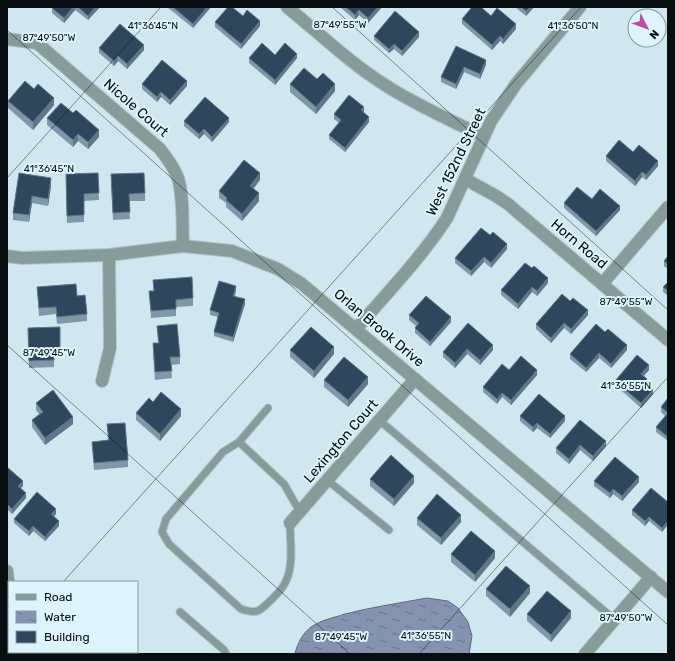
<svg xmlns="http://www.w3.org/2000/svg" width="675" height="661" viewBox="0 0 675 661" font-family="Rubik,sans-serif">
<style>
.water{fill:url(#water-ripples);stroke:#5f6a80}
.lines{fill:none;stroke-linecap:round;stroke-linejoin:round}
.lane-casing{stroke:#b0c4cc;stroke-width:9}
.street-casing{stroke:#b0c4cc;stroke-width:14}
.lane{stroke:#889b9b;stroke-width:7}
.street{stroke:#889b9b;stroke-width:12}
.wall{fill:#7f97a6}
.shaded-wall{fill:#5f7788}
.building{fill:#2e475c;stroke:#5f7788}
.ticks{fill:none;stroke:#060e10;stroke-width:1;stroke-opacity:0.45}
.labels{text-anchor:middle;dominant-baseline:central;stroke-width:4;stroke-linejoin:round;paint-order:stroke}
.street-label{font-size:14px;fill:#060e10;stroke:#ddf4fd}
.ticks-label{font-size:10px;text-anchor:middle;fill:#060e10;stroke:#ddf4fd;stroke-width:4;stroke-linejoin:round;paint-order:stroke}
</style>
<defs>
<pattern id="water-ripples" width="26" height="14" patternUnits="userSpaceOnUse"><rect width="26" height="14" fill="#8592b0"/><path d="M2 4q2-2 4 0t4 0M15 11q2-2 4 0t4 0" fill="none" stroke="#6b768e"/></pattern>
</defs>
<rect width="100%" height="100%" fill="#d0e7f0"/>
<path class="water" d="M427 598 448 601 458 608 468 622 472 636 469 654 295 653C298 643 302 634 311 627 321 620 333 618 345 614 372 607 400 603 427 598Z"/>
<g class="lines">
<g class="lane-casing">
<g id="lane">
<path d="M379 420 615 620"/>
<path d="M239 442 268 408"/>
<path d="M327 480 389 530"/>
<path d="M290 523C290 541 294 564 286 581 283 589 276 595 270 601 259 612 257 614 241 609L169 544 162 532 166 519 223 452 239 442 284 484 300 512"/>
<path d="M180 612 224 650 226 654"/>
</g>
</g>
<g class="street-casing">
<g id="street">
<path d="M287 7C319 33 350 63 385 85 416 105 450 120 483 136"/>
<path d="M7 39 37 43 160 149C167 158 174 167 178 178 184 199 182 224 183 246"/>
<path d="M465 179 496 196 508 204 668 340"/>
<path d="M7 256 22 258 109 255 183 246 232 251 278 269 302 284 668 592"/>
<path d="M602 284 668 207"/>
<path d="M356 329C387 293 421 258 447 218L491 121 516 84 580 7"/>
<path d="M102 381 110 348 109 255"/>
<path d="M290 523 415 379"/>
<path d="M7 571 9 588"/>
<path d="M7 609 9 606"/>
<path d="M585 654 651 577"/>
</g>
</g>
<use href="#lane" class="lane"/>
<use href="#street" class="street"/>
</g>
<g class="wall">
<path d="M52 7H100L88 20 75 10 64 23 52 13Z"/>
<path d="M167 7H211L193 28Z"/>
<path d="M340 7H382L368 23 359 15 355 20Z"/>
<path d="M515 7H534L526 16Z"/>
<path d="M491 16 516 29 503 44 500 41 492 50 462 24V19Z"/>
<path d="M215 22 260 26 241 49 215 27Z"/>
<path d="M374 36 419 37 402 56 394 49 389 53 374 40Z"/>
<path d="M456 46 486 65 480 79 464 72 456 89 441 82V77Z"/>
<path d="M99 48 144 50 127 69 118 61 114 66 99 53Z"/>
<path d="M275 55 297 58 275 85 249 63V58Z"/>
<path d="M142 84 187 86 170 105 161 97 157 102 142 89Z"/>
<path d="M290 84 335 91 316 114 290 92Z"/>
<path d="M34 89 54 105 33 130 8 108V101Z"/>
<path d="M364 112 363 113 369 122 345 152 329 139V135L339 123 334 119V114Z"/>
<path d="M47 118 99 137 88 149 78 141 73 147 47 125Z"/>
<path d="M184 121 229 122 212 142 204 134 199 139 184 126Z"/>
<path d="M633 152 658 166 646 180 642 177 635 186 606 161V156Z"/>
<path d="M19 173 51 186 48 206 32 203 29 222 13 220V213Z"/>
<path d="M98 173 99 200 84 201V222L67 223 66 174Z"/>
<path d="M260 180 253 189 259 201 242 221 226 207V203L219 198V191Z"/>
<path d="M111 181 145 193V201H129L130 219 113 220Z"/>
<path d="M592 199 620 210 596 236 564 208V203Z"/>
<path d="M507 249 491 268 484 262 471 276 455 263V258Z"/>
<path d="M668 256V269L664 266V261Z"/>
<path d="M153 280 193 298V306L176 307V316L151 318 149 291H154Z"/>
<path d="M668 282V296L663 292V287Z"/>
<path d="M548 283 537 296 532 292 518 309 501 295V290Z"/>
<path d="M37 287 77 296 87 314V321L57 324 56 314 39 316Z"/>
<path d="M236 290 235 297 245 304 233 342 214 336V332L218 317 210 315V310Z"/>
<path d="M409 315 451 322 430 346 415 333V328L416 326 409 320Z"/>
<path d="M588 315 571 334 564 328 551 343 536 329V324Z"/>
<path d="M157 326 180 357V364L171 365 172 378 155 380 153 351V343H158Z"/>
<path d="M60 327V355H54V367L29 368 28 328Z"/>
<path d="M605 332 627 350 611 368 599 358 586 372 570 359V354Z"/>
<path d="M493 345V350L480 365 467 354 455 368 443 357V352Z"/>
<path d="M290 350 334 354 314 378 290 357Z"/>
<path d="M509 370 537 375 511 405 502 397 497 404 483 392V387Z"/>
<path d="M649 370 643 376 647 384 653 394 641 408 615 385V381Z"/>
<path d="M324 380 368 384 348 407 324 387Z"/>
<path d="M668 398V441L656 432V427L665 416 661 412V407Z"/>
<path d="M36 403 73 424 45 445 32 427V420L39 414 36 410Z"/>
<path d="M136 413 181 416 160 441 136 420Z"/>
<path d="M520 416 565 421 550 438 537 428 533 432 520 421Z"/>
<path d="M580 420 606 446 593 461 580 450 569 464 556 453V448Z"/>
<path d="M107 424 128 460V467L94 470 92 442 108 440Z"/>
<path d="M7 467 23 486 21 488 26 498 12 514 7 509Z"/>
<path d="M370 479 414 483 394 506 370 486Z"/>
<path d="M594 481 639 482 622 501 613 494 610 498 594 486Z"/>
<path d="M668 502 662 532 649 521 645 526 632 515V510Z"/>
<path d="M56 514 54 516 59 526 45 541 33 531 29 536 14 523V519Z"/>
<path d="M417 518 461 522 441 545 417 525Z"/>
<path d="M451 554 495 558 475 582 451 562Z"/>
<path d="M486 589 530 593 510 617 486 596Z"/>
<path d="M527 614 571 618 551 642 527 621Z"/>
</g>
<g class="shaded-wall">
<path d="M73 7H75V10L64 23V18Z"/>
<path d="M95 7H100L88 20V16Z"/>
<path d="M207 7H211L193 28V24Z"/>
<path d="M378 7H382L368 23V18Z"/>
<path d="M530 7H534L526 16V11Z"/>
<path d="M359 10V15L355 20V15Z"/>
<path d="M260 21V26L241 49V44Z"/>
<path d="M516 24V29L503 44V39Z"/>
<path d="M419 32V37L402 56V51Z"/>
<path d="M500 36V41L492 50V45Z"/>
<path d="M394 44V49L389 53V49Z"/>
<path d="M144 45V50L127 69V64Z"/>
<path d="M297 54V58L275 85V80Z"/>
<path d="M118 56V61L114 66V61Z"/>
<path d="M486 60V65L480 79V74Z"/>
<path d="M464 67V72L456 89V84Z"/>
<path d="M187 81V86L170 105V100Z"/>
<path d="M335 84V91L316 114V107Z"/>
<path d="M161 92V97L157 102V97Z"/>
<path d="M54 98V105L33 130V122Z"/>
<path d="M364 107V112L361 115V110Z"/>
<path d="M369 117V122L345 152V148Z"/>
<path d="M229 118V122L212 142V137Z"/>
<path d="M204 129V134L199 139V134Z"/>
<path d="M99 130V137L88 149V142Z"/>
<path d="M78 134V141L73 147V140Z"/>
<path d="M658 161V166L646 180V175Z"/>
<path d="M642 172V177L635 186V181Z"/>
<path d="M260 173V180L250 193V186Z"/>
<path d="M51 178V186L48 206V199Z"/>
<path d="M259 193V201L242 221V214Z"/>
<path d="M32 196V203L29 222V215Z"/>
<path d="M620 206V210L596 236V231Z"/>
<path d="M507 244V249L491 268V263Z"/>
<path d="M484 257V262L471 276V271Z"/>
<path d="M548 278V283L537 296V291Z"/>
<path d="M236 286V290L233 301V296Z"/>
<path d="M532 287V292L518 309V304Z"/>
<path d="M245 299V304L233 342V337Z"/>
<path d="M588 310V315L571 334V329Z"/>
<path d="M451 317V322L430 346V342Z"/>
<path d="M564 323V328L551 343V338Z"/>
<path d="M493 345V350L480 365V360Z"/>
<path d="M627 345V350L611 368V364Z"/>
<path d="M334 347V354L314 378V371Z"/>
<path d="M467 349V354L455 368V363Z"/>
<path d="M599 353V358L586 372V368Z"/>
<path d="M649 365V370L641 379V374Z"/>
<path d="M537 370V375L511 405V400Z"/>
<path d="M368 377V384L348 407V400Z"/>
<path d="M653 390V394L641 408V403Z"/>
<path d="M502 393V397L497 404V399Z"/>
<path d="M181 409V416L160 441V434Z"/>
<path d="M565 416V421L550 438V434Z"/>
<path d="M73 417V424L45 445V438Z"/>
<path d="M537 423V428L533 432V427Z"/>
<path d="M606 441V446L593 461V456Z"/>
<path d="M580 445V450L569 464V459Z"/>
<path d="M414 476V483L394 506V499Z"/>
<path d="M639 477V482L622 501V496Z"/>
<path d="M23 481V486L18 491V486Z"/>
<path d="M613 489V494L610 498V493Z"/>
<path d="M26 493V498L12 514V509Z"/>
<path d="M56 509V514L51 519V514Z"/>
<path d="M461 515V522L441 545V538Z"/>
<path d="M649 517V521L645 526V521Z"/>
<path d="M59 521V526L45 541V537Z"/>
<path d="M668 521V525L662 532V528Z"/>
<path d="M33 526V531L29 536V531Z"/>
<path d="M495 551V558L475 582V575Z"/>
<path d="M530 586V593L510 617V609Z"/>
<path d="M571 611V618L551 642V635Z"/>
</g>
<g class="building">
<path d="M52 7H73L64 18 52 8Z"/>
<path d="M78 7H95L88 16Z"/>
<path d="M173 7H207L193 24Z"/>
<path d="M228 7H232L243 16 247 10 260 21 241 44 215 22Z"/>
<path d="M346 7H378L368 18 359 10 355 15Z"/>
<path d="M472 7H481L491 16 497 8 516 24 503 39 500 36 492 45 462 19Z"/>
<path d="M521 7H530L526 11Z"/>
<path d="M395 11 419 32 402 51 394 44 389 49 374 36Z"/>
<path d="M120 24 144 45 127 64 118 56 114 61 99 48Z"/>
<path d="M262 43 275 55 285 43 297 54 275 80 249 58Z"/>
<path d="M456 46 486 60 480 74 464 67 456 84 441 77Z"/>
<path d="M162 60 187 81 170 100 161 92 157 97 142 84Z"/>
<path d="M304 68 317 79 323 73 335 84 316 107 290 84Z"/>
<path d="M25 81 34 89 38 84 54 98 33 122 8 101Z"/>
<path d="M349 95 364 107 361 110 369 117 345 148 329 135 341 120 334 114Z"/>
<path d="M205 97 229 118 212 137 204 129 199 134 184 121Z"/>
<path d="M61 103 73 113 76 110 99 130 88 142 78 134 73 140 47 118Z"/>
<path d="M619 140 633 152 639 145 658 161 646 175 642 172 635 181 606 156Z"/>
<path d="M244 160 260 173 250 186 259 193 242 214 226 200 227 198 219 191Z"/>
<path d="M19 173 51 178 48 199 32 196 29 215 13 213Z"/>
<path d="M98 173 99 193 84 194V215L67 216 66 174Z"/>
<path d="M144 173 145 193 129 194 130 212 113 213 111 174Z"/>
<path d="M577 187 592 199 600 189 620 206 596 231 564 203Z"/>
<path d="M481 228 490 235 493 232 507 244 491 263 484 257 471 271 455 258Z"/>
<path d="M668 256V264L664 261Z"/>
<path d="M525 263 532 268 534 266 548 278 537 291 532 287 518 304 501 290Z"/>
<path d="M192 277 193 298 176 300V309L151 311 149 291H154L153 280Z"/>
<path d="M219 281 236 286 233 296 245 299 233 337 214 332 219 313 210 310Z"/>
<path d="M668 282V291L663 287Z"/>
<path d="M76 284 77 296 85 295 87 314 57 317 56 307 39 308 37 287Z"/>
<path d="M562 294 570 301 573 298 588 310 571 329 564 323 551 338 536 324Z"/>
<path d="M426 296 451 317 430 342 415 328 419 323 409 315Z"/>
<path d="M468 323 493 345 480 360 467 349 455 363 443 352Z"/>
<path d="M177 324 180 357H170L172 371 155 372 153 343H159L157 326Z"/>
<path d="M596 324 605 332 608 329 627 345 611 364 599 353 586 368 570 354Z"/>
<path d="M60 327V348H54V360L29 361 28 328Z"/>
<path d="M311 327 334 347 314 371 290 350Z"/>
<path d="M637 355 649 365 641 374 647 379 644 382 653 390 641 403 615 381Z"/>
<path d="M521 356 537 370 511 400 502 393 497 399 483 387 502 364 509 370Z"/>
<path d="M344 357 368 377 348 400 324 380Z"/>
<path d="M53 390 73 417 45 438 32 420 43 412 36 403Z"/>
<path d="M161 392 181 409 160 434 136 413 149 398 153 402Z"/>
<path d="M539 394 565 416 550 434 537 423 533 427 520 416Z"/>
<path d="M668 398V437L656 427 668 413 661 407Z"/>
<path d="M580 420 606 441 593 456 580 445 569 459 556 448Z"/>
<path d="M125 423 128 460 94 463 92 442 109 440 107 424Z"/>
<path d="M391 455 414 476 394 499 370 479Z"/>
<path d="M615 457 639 477 622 496 613 489 610 493 594 481Z"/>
<path d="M7 467 23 481 18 486 26 493 12 509 7 504Z"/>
<path d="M651 488 668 502V521L662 528 649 517 645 521 632 510Z"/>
<path d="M37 492 56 509 51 514 59 521 45 537 33 526 29 531 14 519Z"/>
<path d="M437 494 461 515 441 538 417 518Z"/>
<path d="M471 531 495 551 475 575 451 554Z"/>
<path d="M506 566 530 586 510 609 486 589Z"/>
<path d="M547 591 571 611 551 635 527 614Z"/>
</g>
<path class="ticks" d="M332 7 668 310M7 30 668 625M7 178 161 7M7 345 350 654M63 582 581 7M7 644 9 642M419 654 668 377"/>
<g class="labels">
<g class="street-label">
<text transform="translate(136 108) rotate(41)">Nicole Court</text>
<text transform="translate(456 162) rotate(-64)">West 152nd Street</text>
<text transform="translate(579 244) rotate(40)">Horn Road</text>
<text transform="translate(379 328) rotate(40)">Orlan Brook Drive</text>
<text transform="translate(341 441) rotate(-49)">Lexington Court</text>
</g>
</g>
<g class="ticks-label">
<text x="340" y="28">87°49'55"W</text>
<text x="153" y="29">41°36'45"N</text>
<text x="573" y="29">41°36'50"N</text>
<text x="49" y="41">87°49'50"W</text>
<text x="49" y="172">41°36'45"N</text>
<text x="626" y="305">87°49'55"W</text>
<text x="49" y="356">87°49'45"W</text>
<text x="626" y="389">41°36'55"N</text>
<text x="626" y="621">87°49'50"W</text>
<text x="426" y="639">41°36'55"N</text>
<text x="341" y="640">87°49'45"W</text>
</g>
<rect width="675" height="661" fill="none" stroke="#060e10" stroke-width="16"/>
<rect x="8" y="581" width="130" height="72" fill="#ddf4fd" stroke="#87989e"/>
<rect x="16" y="594" width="20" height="6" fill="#889b9b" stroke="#87989e"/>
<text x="44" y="601" font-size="12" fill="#060e10">Road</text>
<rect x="16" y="611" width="20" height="12" fill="url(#water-ripples)" stroke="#87989e"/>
<text x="44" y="621" font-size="12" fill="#060e10">Water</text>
<rect x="16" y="631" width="20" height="12" fill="#2e475c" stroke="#87989e"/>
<text x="44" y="641" font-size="12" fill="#060e10">Building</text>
<g transform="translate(647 28) rotate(132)"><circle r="19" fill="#ddf4fd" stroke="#87989e"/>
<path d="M0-3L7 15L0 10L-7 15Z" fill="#be4ba5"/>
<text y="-6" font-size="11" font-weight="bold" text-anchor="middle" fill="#060e10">N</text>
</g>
</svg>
